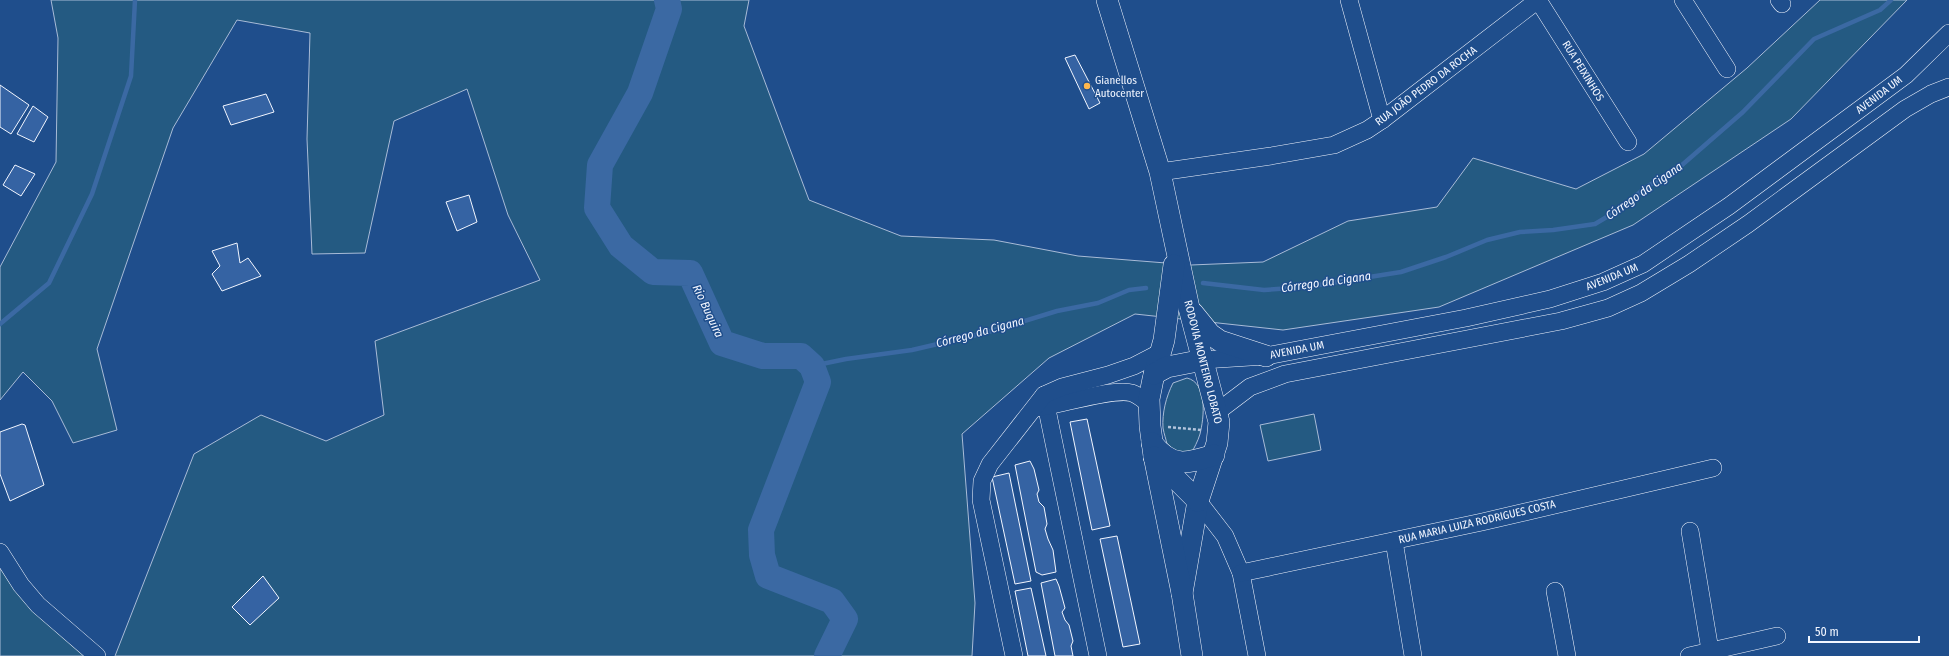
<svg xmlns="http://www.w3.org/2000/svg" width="1949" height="656" viewBox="0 0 1949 656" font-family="'Fira Sans Condensed',sans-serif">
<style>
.green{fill:#245a82;stroke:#a8bbd7}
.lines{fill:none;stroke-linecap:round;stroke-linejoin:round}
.stream{stroke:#3b69a3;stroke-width:4.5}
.river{stroke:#3b69a3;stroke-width:26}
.building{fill:#3563a3;stroke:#f2f6ff}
.minor-casing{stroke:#f2f6ff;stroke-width:18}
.major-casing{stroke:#f2f6ff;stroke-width:22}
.path{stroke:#b3c4dc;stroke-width:2.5;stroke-dasharray:3 2;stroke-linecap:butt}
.minor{stroke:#1f4e8c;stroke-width:17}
.major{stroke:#1f4e8c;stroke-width:21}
.poi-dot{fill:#ffb74d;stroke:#1f4e8c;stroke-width:1.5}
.labels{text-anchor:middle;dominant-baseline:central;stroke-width:3;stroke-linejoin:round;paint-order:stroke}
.street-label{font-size:11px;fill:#f2f6ff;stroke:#1f4e8c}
.poi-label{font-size:11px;fill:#f2f6ff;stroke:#1f4e8c;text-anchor:start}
.water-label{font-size:12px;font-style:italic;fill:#f2f6ff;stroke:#1f4e8c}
</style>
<rect width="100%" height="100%" fill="#1f4e8c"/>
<g class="green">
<path d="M51 0H749L744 26 809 200 901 236 994 240 1078 256 1191 265 1263 262 1348 221 1437 207 1473 158 1576 189 1644 154 1747 68 1820 0H1907L1791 119 1633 225 1439 307 1283 330 1135 314 1049 358 962 434 975 603 972 656H115L194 454 261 415 326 441 384 415 375 341 540 280 508 215 467 89 394 121 365 253 312 254 307 139 310 33 237 20 173 128 97 349 117 430 73 443 52 401 23 372 0 400V267L56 162 58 38Z"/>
<path d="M1187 378C1208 383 1204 418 1200 434 1198 441 1194 448 1191 454L1183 457 1167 444C1166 439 1164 434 1163 428 1162 413 1166 397 1173 383Z"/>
<path d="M1314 414 1321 450 1268 461 1260 425Z"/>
<path d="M0 552 97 656H0Z"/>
</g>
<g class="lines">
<g class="stream">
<path d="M1203 283 1264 290 1306 287 1401 272 1446 257 1487 240 1520 232 1553 230 1595 224 1620 209 1645 188 1682 165 1743 112 1814 39 1880 10 1891 0"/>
<path d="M0 324 49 283 92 194 131 76 135 0"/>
<path d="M812 366 846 359 912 350 985 333 1057 311 1098 303 1129 290 1146 288"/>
</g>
<path class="river" d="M667 0 669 9 640 93 600 165 597 208 621 246 653 272 690 273 722 343 763 356H801L812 366 818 382 761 530 762 555 768 576 832 601 845 619 827 656"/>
</g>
<g class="building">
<path d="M1075 55 1100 103 1089 109 1065 58Z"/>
<path d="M0 85 29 105 11 134 0 127Z"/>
<path d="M266 94 274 112 231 125 223 106Z"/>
<path d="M33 106 48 117 34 142 17 134Z"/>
<path d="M15 165 35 174 21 196 3 185Z"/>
<path d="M469 195 477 222 457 231 446 202Z"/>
<path d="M237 243 240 263 248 258 261 276 222 291 212 274 220 266 212 251Z"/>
<path d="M1087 419 1110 526 1092 530 1070 422Z"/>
<path d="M22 424 25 425 44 485 10 501 0 474V432Z"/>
<path d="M1030 461 1034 469 1039 490 1037 494 1039 502 1044 507 1047 524 1045 529 1048 539 1053 550 1056 572 1042 575 1036 572 1015 465Z"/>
<path d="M1009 473 1031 581 1015 584 992 477Z"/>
<path d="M1117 536 1140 644 1123 647 1100 539Z"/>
<path d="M263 576 279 598 250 625 232 607Z"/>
<path d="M1056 579 1059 586 1065 608 1062 612 1065 620 1069 625 1073 641 1071 646 1073 656H1055L1041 583Z"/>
<path d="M1031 588 1046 656H1028L1015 591Z"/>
</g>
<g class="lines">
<g class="minor-casing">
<g id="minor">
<path d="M1349 0 1382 120"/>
<path d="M1538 0 1628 142"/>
<path d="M1683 0 1727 69"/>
<path d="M1779 0 1782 4"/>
<path d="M1160 172 1271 156 1334 145 1367 130 1382 120 1538 0"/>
<path d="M1203 360 1266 356 1466 318 1550 299 1603 282 1643 264 1729 206 1906 75 1949 33"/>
<path d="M1044 395 1098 656"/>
<path d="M1035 408C1057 406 1114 387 1132 393 1138 395 1144 400 1150 405"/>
<path d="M1217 412 1250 387 1285 374 1561 321 1608 308 1641 293 1689 264 1748 224 1905 109 1931 94 1949 87"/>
<path d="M1198 501 1225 536 1241 573 1257 656"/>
<path d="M1690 531 1711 656"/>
<path d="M1394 541 1413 656"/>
<path d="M0 552 21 585 38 605 97 656"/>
<path d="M1241 573 1482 522 1713 468"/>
<path d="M1555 591 1567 656"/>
<path d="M1014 656 981 500 982 481 990 464 1044 395 1062 387 1108 375 1134 366 1161 352"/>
<path d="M1689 656 1777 636"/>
</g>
</g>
<g class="major-casing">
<g id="major">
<path d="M1107 0 1160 172 1189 308 1219 422 1217 443 1198 501 1182 593"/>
<path d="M1174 265 1164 340 1153 379 1149 399 1150 426 1154 456 1182 593 1192 656"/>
<path d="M1193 313 1210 334 1220 341 1266 356"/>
<path d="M1154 374 1167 367 1203 360"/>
<path d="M1152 443C1172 468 1186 464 1214 455"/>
<path d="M1154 457 1198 501"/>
</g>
</g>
<path class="path" d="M1168 427 1201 430"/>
<use href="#minor" class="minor"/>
<use href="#major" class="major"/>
</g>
<circle class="poi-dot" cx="1087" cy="86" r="4"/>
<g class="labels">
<g class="street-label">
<text transform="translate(1583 71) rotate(58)">RUA PEIXINHOS</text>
<text transform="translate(1426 86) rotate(-37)">RUA JOÃO PEDRO DA ROCHA</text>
<text transform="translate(1879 95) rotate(-37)">AVENIDA UM</text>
<text transform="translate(1612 277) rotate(-22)">AVENIDA UM</text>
<text transform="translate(1297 350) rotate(-11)">AVENIDA UM</text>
<text transform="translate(1203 362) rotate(76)">RODOVIA MONTEIRO LOBATO</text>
<text transform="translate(1477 522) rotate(-13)">RUA MARIA LUIZA RODRIGUES COSTA</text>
</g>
<g class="poi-label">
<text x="1095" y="80">Gianellos<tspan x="1095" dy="13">Autocenter</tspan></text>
</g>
<g class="water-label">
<text transform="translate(1644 191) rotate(-35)">Córrego da Cigana</text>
<text transform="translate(1326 282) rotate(-8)">Córrego da Cigana</text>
<text transform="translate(708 311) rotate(65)">Rio Buquira</text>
<text transform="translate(980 332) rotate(-15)">Córrego da Cigana</text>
</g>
</g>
<path d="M1809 636v6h110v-6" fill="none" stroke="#f2f6ff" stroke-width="2"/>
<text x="1815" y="636" font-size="12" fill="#f2f6ff" stroke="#1f4e8c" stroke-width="3" paint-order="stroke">50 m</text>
</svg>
